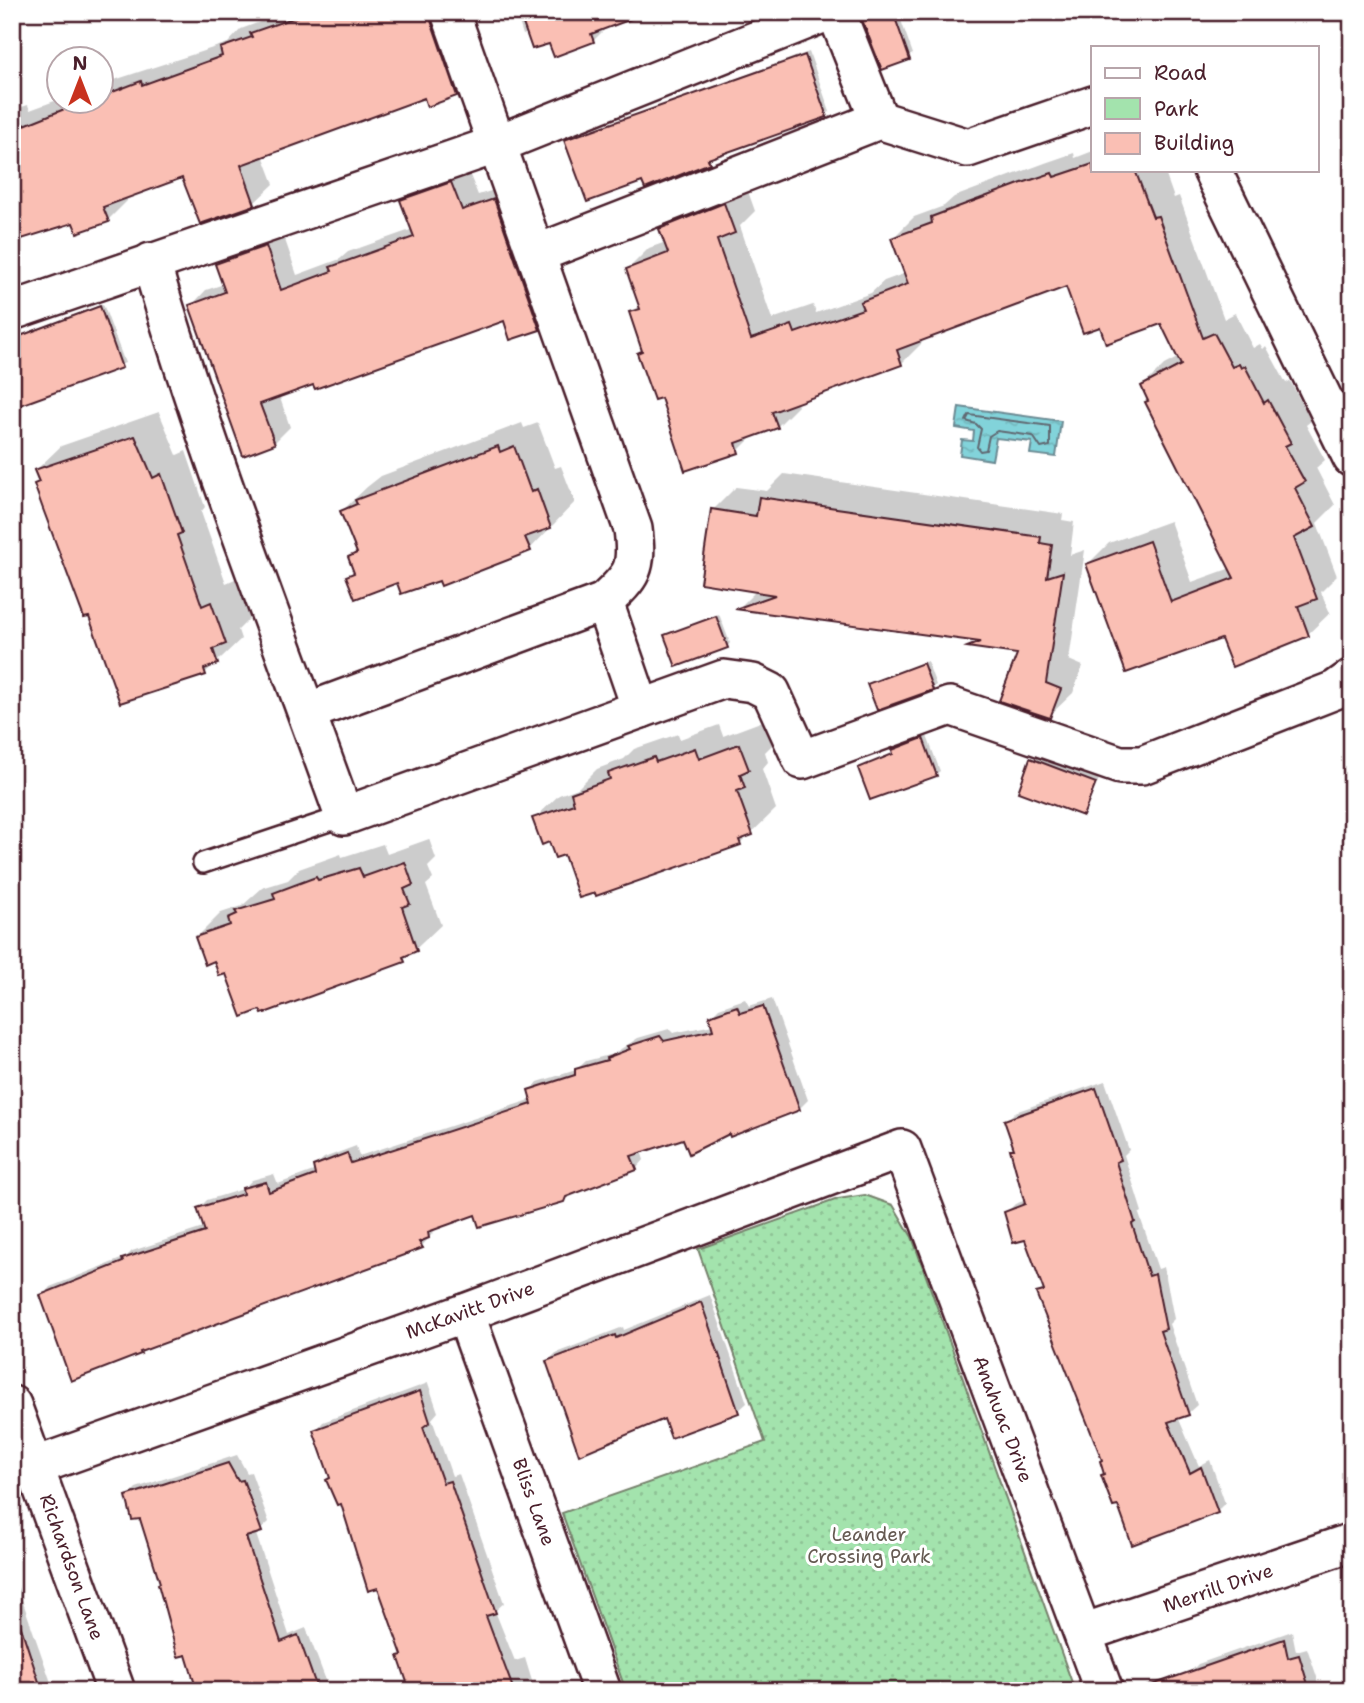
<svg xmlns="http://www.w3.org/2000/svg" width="1364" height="1703" viewBox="0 0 1364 1703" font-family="'Shantell Sans',sans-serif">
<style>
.green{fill:url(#green-dots);stroke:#76816c;stroke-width:2}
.water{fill:url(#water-ripples);stroke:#6c8b94;stroke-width:2}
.shadow{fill:#0003}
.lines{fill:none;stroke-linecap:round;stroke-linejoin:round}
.shore{stroke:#606771;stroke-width:2}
.building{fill:#fabfb4;stroke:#4a1f2b;stroke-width:2}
.lane-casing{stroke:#4a1f2b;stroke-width:24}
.street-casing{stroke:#4a1f2b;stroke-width:42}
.lane{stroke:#fff;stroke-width:19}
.street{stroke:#fff;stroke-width:37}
.labels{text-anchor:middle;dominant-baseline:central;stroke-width:6;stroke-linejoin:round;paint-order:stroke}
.street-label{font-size:19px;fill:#4a1f2b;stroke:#fff}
.park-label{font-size:19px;fill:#655a52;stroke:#fff}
</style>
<defs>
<pattern id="green-dots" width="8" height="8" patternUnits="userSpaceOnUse" patternTransform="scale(1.75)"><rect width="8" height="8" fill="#a3e3ad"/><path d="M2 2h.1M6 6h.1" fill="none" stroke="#8ec295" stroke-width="1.8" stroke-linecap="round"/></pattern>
<pattern id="water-ripples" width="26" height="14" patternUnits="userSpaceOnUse" patternTransform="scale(1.75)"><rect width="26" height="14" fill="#82d3da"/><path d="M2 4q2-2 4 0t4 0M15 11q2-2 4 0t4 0" fill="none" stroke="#72b5bb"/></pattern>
</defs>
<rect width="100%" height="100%" fill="#fff"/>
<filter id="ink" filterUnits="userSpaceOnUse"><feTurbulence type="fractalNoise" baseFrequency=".0143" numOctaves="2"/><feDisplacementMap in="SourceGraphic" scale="14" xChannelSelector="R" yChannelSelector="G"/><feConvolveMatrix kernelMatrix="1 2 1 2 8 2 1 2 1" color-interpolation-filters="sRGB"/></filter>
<g filter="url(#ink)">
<path class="green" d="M865 1195 893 1205 912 1237 1075 1691H626L562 1513 765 1442 698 1249 838 1199Z"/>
<path class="water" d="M959 407 1061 421 1056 457 1030 454 1032 442 996 438 992 460 960 455 962 440 973 441 974 431 956 428Z"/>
<g class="shadow">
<path d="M276 12H454L476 75 457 95 428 105 425 96 263 155 274 184 254 203 183 176 126 196 127 201 108 220 74 221 12 243V110L28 105 30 110 60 99 102 102V84L228 43 241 29 265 20Z"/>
<path d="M516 12H652L607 27 593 41H550L528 33 523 35Z"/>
<path d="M859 12H898L913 54 883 68Z"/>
<path d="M809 52 830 112 712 156 709 162 643 180 566 140Z"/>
<path d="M1093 151V170H1164L1174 198 1179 196 1224 319 1235 313 1253 348 1260 344 1263 349 1266 346 1286 383 1290 381 1311 421 1306 425 1325 460 1316 468 1335 505 1317 523 1337 576 1321 592 1330 613 1308 634 1233 665 1222 637 1088 564 1109 543 1170 521 1192 582 1231 568 1143 386 1164 365 1179 357 1162 322 1101 325 1067 284 921 339 922 343 901 364 796 401 798 406 777 427 755 434 738 451 663 396 639 353 644 349 631 313 640 304 628 269 649 248 666 242 661 229 682 208 745 183 755 211 740 226 772 319 813 305 816 313 871 293 884 281 906 273 893 238 914 217 944 206 954 197 1045 163 1074 153 1075 158Z"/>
<path d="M467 168 478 195 510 185 555 313 539 328 505 319 279 395 290 427 274 443 191 306 206 290 224 284 217 264 233 248 282 231 297 275 340 259 348 252 413 229 402 200 418 184Z"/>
<path d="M103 304 125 363 12 406V338Z"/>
<path d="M159 412 177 455 186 451 205 507 201 512 226 583 235 579 250 618 238 630 241 639 205 673 90 615 36 484 40 480 36 470 61 446Z"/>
<path d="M522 423 524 428 538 423 555 468 561 466 575 502 530 549 440 579 398 581 348 576 355 570 350 557 357 550 342 511 367 487 381 476Z"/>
<path d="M784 474 1063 514 1062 520 1074 522 1070 555 1085 550 1069 660 1083 666 1073 693 1049 716 1019 653 971 646 977 640 739 608 757 590 713 510 736 487 767 491Z"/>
<path d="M719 614 730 643 727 647 666 635Z"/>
<path d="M927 661 936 685 932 688 869 684Z"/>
<path d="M763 721 772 745 765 752 768 762 762 769 776 809 740 844 565 852 534 819 559 795 578 788 597 769 624 759 634 749 678 734 680 739 719 725 723 736Z"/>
<path d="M927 736 940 771 936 774 860 768 895 753 897 746Z"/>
<path d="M1036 755 1099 779 1083 814 1020 791Z"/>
<path d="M429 839 436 859 428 867 433 879 426 885 441 925 404 960 228 971 197 937 221 913 242 906 262 888 288 880 299 869 341 854 342 857 383 844 387 854Z"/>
<path d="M745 999 749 1006 772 999 808 1100 800 1108 731 1135 730 1132 684 1137 641 1151 644 1160 636 1169 571 1193 564 1201 476 1212 437 1228 422 1246 145 1348 140 1353 42 1296 50 1287 126 1257 132 1251 206 1227 199 1208 207 1200 243 1189 252 1180 274 1174 278 1184 316 1170 315 1166 324 1158 356 1146 359 1156 533 1099 530 1091 538 1082 576 1070 586 1061 613 1054 638 1038 669 1029 673 1033 713 1025 711 1016 719 1008Z"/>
<path d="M1105 1081 1129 1150 1124 1155 1142 1212 1139 1214 1158 1269 1164 1267 1174 1319 1169 1324 1197 1405 1188 1413 1178 1417 1199 1466 1210 1460 1225 1503 1217 1511 1119 1504 1038 1293 1044 1288 1026 1238 1006 1213 1015 1204 1026 1200 1006 1121 1015 1112Z"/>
<path d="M710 1295 747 1403 738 1411 665 1417 548 1361 556 1353 623 1327 624 1330Z"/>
<path d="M428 1383 438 1412 432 1419 452 1476 459 1474 504 1603 495 1611 515 1661 525 1658 535 1691H437L379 1586 331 1477 315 1431 323 1422Z"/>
<path d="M237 1455 247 1473 251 1472 269 1522 256 1534 289 1635 306 1628 330 1691H199L141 1517 128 1496 136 1488Z"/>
<path d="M12 1571 54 1691H12Z"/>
<path d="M1292 1631 1296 1651 1307 1648 1317 1677V1691H1194L1189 1673 1198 1664Z"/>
</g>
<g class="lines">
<path class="shore" d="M969 415 1050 426V446L1041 448 1033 436 997 431 989 436 986 450 980 451 977 447 981 429 976 424 966 421Z"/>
</g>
<g class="building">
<path d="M310 12H428L457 96 427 107 424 98 241 165 255 205 200 224 182 178 103 207 109 222 77 233 73 223 12 242V130L67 108 102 102V96L141 81 142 85 222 56 220 48 252 37 250 33Z"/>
<path d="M519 12H642V15L591 34 594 42 554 57 549 44 532 49Z"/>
<path d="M859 12H893L910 60 882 70Z"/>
<path d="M805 55 827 117 708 159 710 163 645 189 642 182 587 202 564 140Z"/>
<path d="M1093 164V170H1135L1153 217 1158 216 1203 338 1214 333 1232 367 1239 364 1241 368 1245 366 1264 403 1268 400 1291 443 1285 446 1305 482 1295 488 1315 527 1294 538 1317 599 1298 606 1309 636 1232 667 1221 639 1126 673 1086 564 1149 541 1171 602 1234 578 1145 402 1148 401 1141 386 1181 365 1161 324 1106 344 1100 327 1083 333 1066 287 897 350 902 365 772 412 778 428 736 443 739 453 685 471 661 398 654 400 637 353 642 351 629 312 640 309 626 269 668 253 659 229 724 203 735 233 717 240 751 339 792 325 795 333 863 309 860 302 908 284 891 238 932 223 931 217 1022 183 1052 173 1054 177Z"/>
<path d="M451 182 462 210 494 199 540 330 510 340 504 321 315 389 313 385 260 404 275 444 243 456 189 305 225 292 215 264 266 246 281 290 332 271 330 267 414 237 400 200Z"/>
<path d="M100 306 122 368 12 408V339Z"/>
<path d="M135 436 153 478 161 474 182 533 177 535 202 606 211 602 226 644 213 649 218 664 204 669 206 675 120 703 89 617 84 618 43 509 34 484 39 482 34 470Z"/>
<path d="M498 446 500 452 514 446 531 492 537 489 551 528 525 537 531 551 441 586 439 581 401 594 397 583 355 599 346 576 354 573 348 557 357 553 340 511 357 504 355 500Z"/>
<path d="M759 497 1041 537 1040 543 1052 545 1047 577 1063 572 1046 683 1061 689 1050 718 999 701 1017 654 967 647 980 642 735 609 775 595 700 583 711 509 756 516Z"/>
<path d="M716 616 728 648 676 667 664 635Z"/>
<path d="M923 663 933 690 877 710 867 684Z"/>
<path d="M923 738 937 776 870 800 858 768 893 754 892 750Z"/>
<path d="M739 744 749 770 740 774 745 788 737 791 753 835 739 840 741 845 596 896 595 893 579 898 564 855 555 858 549 842 542 845 532 818 574 804 571 793 610 779 608 773 654 757 656 762 695 748 699 759Z"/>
<path d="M1030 758 1096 783 1083 816 1018 792Z"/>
<path d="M405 862 413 885 404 889 410 904 402 907 417 951 403 957 405 962 262 1014 260 1010 242 1017 226 974 219 976 214 961 205 965 195 937 230 925 228 918 237 914 235 911 275 899 273 893 316 877 318 880 359 868 363 877Z"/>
<path d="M737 1006 740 1013 763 1006 800 1110 730 1137 729 1134 689 1154 683 1139 631 1156 637 1170 566 1197 564 1202 479 1227 475 1215 428 1232 429 1238 419 1242 423 1248 140 1352 141 1354 71 1381 40 1295 123 1262 122 1259 205 1232 197 1208 243 1194 242 1188 266 1182 269 1192 315 1175 313 1166 347 1153 351 1163 532 1104 528 1090 575 1075V1069L607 1060 606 1058 630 1049 628 1046 660 1036 664 1041 713 1030 709 1016Z"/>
<path d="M1096 1088 1121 1160 1116 1162 1135 1222 1132 1224 1149 1276 1155 1274 1166 1329 1160 1331 1189 1415 1168 1422 1190 1473 1201 1467 1218 1513 1132 1545 1118 1506 1113 1507 1101 1475 1104 1474 1100 1461 1102 1460 1036 1293 1044 1291 1025 1240 1013 1243 1004 1212 1025 1204 1010 1149H1014L1004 1120Z"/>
<path d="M701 1302 739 1413 671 1438 664 1419 579 1455 546 1361 615 1335 616 1338Z"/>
<path d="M420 1391 430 1422 423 1427 443 1483 450 1481 496 1613 486 1616 514 1691H410L398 1656 402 1655 378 1588 368 1591 341 1504 337 1505 326 1480 330 1478 313 1430Z"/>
<path d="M228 1463 238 1481 243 1480 262 1532 246 1537 281 1642 298 1635 318 1691H197L186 1655 178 1657 158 1584 160 1583 140 1519 132 1520 126 1496Z"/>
<path d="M17 1615 42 1691H12V1616Z"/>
<path d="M1284 1639 1288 1658 1299 1655 1310 1691H1146V1687Z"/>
</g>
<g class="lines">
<g class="lane-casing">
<path id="lane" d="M203 863 344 816"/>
</g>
<g class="street-casing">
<g id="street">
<path d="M450 12 633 529C638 569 633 575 604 602"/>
<path d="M836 12 879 120"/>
<path d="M1212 170 1352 458"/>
<path d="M536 254 879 120 968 148 1093 105"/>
<path d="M151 262C206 450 278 632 344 816L724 679 753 683 771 692 802 760 950 706 1120 765H1142L1335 690 1352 678"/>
<path d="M12 311 495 145 827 12"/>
<path d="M307 712 604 602 641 709"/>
<path d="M465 1313 602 1691"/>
<path d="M12 1405 116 1691"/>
<path d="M36 1466 465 1313 902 1149 1104 1691"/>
<path d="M1083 1633 1352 1542"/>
</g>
</g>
<use href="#lane" class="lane"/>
<use href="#street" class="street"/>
</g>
</g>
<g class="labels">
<g class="street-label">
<text transform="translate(470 1310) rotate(-20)">McKavitt Drive</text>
<text transform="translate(1003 1419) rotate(69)">Anahuac Drive</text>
<text transform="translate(534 1502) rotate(70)">Bliss Lane</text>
<text transform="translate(72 1567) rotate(70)">Richardson Lane</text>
<text transform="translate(1218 1588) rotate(-19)">Merrill Drive</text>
</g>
<g class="park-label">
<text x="869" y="1534">Leander<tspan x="869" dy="22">Crossing Park</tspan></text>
</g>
</g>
<rect width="1364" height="1703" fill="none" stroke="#fff" stroke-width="42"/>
<rect x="21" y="21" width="1322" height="1661" fill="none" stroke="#4a1f2b" stroke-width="2.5" filter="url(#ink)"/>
<rect x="1091" y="46" width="228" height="126" fill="#ffffff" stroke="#b7a5aa" stroke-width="2"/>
<rect x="1105" y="68" width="35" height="10" fill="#ffffff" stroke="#b7a5aa" stroke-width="2"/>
<text x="1154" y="80" font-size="21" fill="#4a1f2b">Road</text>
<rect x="1105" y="98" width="35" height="21" fill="#a3e3ad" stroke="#b7a5aa" stroke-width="2"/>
<text x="1154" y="116" font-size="21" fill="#4a1f2b">Park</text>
<rect x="1105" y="133" width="35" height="21" fill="#fabfb4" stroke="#b7a5aa" stroke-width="2"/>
<text x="1154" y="150" font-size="21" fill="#4a1f2b">Building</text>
<g transform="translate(80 80)"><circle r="33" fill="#ffffff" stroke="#b7a5aa" stroke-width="2"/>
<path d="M0-5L12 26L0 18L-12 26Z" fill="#c8321e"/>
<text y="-10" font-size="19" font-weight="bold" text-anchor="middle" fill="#4a1f2b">N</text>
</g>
</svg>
